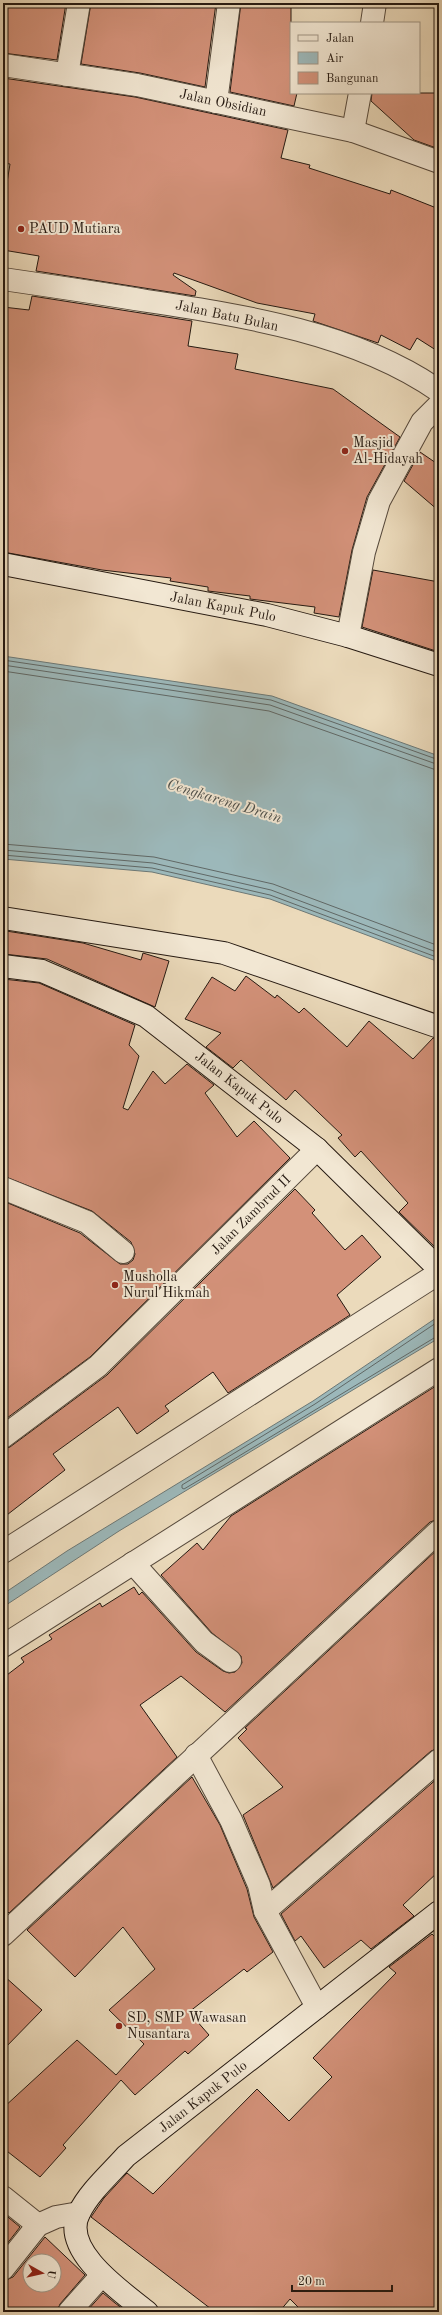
<svg xmlns="http://www.w3.org/2000/svg" width="442" height="2315" viewBox="0 0 442 2315" font-family="'Old Standard TT',serif">
<style>
.water{fill:#9cb8ba;stroke:#6c7876}
.lines{fill:none;stroke-linecap:round;stroke-linejoin:round}
.shore{stroke:#606866;stroke-width:1}
.building{fill:#d39179;stroke:#251911;fill-rule:evenodd}
.street-casing{stroke:#56493c;stroke-width:24}
.secondary-casing{stroke:#251911;stroke-width:24}
.street{stroke:#f2e7d3;stroke-width:22}
.secondary{stroke:#f2e7d3;stroke-width:22}
.poi-dot{fill:#8f2418;stroke:#f2e7d3;stroke-width:1.5}
.labels{text-anchor:middle;dominant-baseline:central;stroke-width:4;stroke-linejoin:round;paint-order:stroke}
.street-label{font-size:14px;fill:#251911;stroke:#f2e7d3}
.poi-label{font-size:14px;fill:#251911;stroke:#f2e7d3;text-anchor:start}
.water-label{font-size:15px;font-style:italic;fill:#4f514c;stroke:#f2e7d3}
</style>
<rect width="100%" height="100%" fill="#ebdabb"/>
<filter id="stains"><feTurbulence type="fractalNoise" baseFrequency=".005" numOctaves="4"/><feColorMatrix values="0 0 0 0 .2 0 0 0 0 .09 0 0 0 0 .02 0 0 0 .5 -.17"/></filter>
<radialGradient id="worn" r=".72"><stop offset=".6" stop-color="#630" stop-opacity="0"/><stop offset="1" stop-color="#630" stop-opacity=".3"/></radialGradient>
<g class="water">
<path d="M3 656 272 696 439 756V962L270 899 152 872 3 859Z"/>
<path d="M439 1316V1338L119 1531 3 1607V1594L67 1551 313 1401Z"/>
</g>
<g class="lines">
<g class="shore">
<path d="M3 660 271 700 439 760"/>
<path d="M3 665 270 705 439 765"/>
<path d="M3 671 269 711 439 771"/>
<path d="M3 844 154 857 273 884 439 946"/>
<path d="M3 850 153 863 271 890 439 953"/>
<path d="M3 855 152 868 270 895 439 958"/>
<path d="M439 1321 315 1404 182 1485V1488L184 1489 201 1479 439 1335"/>
</g>
</g>
<g class="building">
<path d="M3 3H66L57 60 3 53Z"/>
<path d="M91 3H216L205 87 140 73 81 64Z"/>
<path d="M241 3H291V93H297L294 106 230 92Z"/>
<path d="M3 78 135 97 288 130 281 158 310 165 309 168 390 194 391 190 439 209V352L417 338 410 350 381 335 378 343 313 321 315 314 257 303 174 273 173 275 196 291 195 296 36 271 39 256 3 250V207L10 164 3 163Z"/>
<path d="M372 93H439V149L414 140 371 101Z"/>
<path d="M32 296 192 321 188 346 238 354 235 369 333 389 400 437 367 497 352 550 339 617 314 613 315 607 250 599V596L208 591V587L170 581 171 578 102 570 3 552V307L29 310Z"/>
<path d="M420 452 439 465V511L404 481Z"/>
<path d="M373 570 439 582V652L362 627Z"/>
<path d="M6 931 83 943 141 960 143 953 169 961 155 1007 47 959 4 954Z"/>
<path d="M246 976 275 998 277 995 299 1013 304 1008 347 1047 369 1021 413 1059 433 1038 439 1039V1251L399 1212 408 1203 361 1151 355 1157 338 1138 342 1135 295 1090 286 1100 241 1060 233 1068 206 1047 221 1033 185 1019 212 977 235 991Z"/>
<path d="M3 979 39 983 135 1025 129 1045 139 1056 123 1108 128 1110 153 1071 165 1084 187 1064 214 1085 205 1093 237 1137 254 1121 290 1158 90 1357 3 1421V1201L80 1233 120 1264H128L133 1260 135 1254 131 1242 92 1211 3 1176Z"/>
<path d="M295 1189 315 1210 312 1213 345 1250 362 1235 381 1257 337 1295 350 1315 228 1393 213 1372 165 1406 169 1411 137 1434 118 1407 53 1454 65 1470 3 1518V1449L10 1447 107 1375Z"/>
<path d="M439 1384V1519L430 1522 225 1712 181 1676 140 1705 177 1757 9 1913 3 1907V1678L24 1662 21 1658 52 1639 49 1635 100 1603 102 1607 134 1587 139 1595 142 1592 196 1652 223 1671 229 1673 235 1672 242 1663 241 1656 212 1633 161 1575 197 1543 203 1550 231 1516Z"/>
<path d="M439 1548V1748L431 1751 273 1888 243 1815 283 1787 238 1738 247 1729 245 1728Z"/>
<path d="M192 1777 220 1825 247 1889 254 1917 273 1952 247 1972 244 1969 189 2012 209 2035 188 2054 185 2051 135 2095 121 2080 63 2145 66 2148 40 2177 3 2148V2108L77 2040 116 2075 144 2044 109 2010 155 1969 123 1927 75 1977 27 1930Z"/>
<path d="M439 1777V1871L403 1905 414 1916 371 1949 361 1940 324 1968 301 1936 295 1941 281 1914Z"/>
<path d="M432 1934 439 1941V2312H303L290 2299 279 2312H215L91 2217 104 2198 127 2173 153 2194 257 2089 289 2121 332 2077 313 2058 396 1973 389 1967Z"/>
<path d="M3 1975 42 2010 3 2050Z"/>
<path d="M3 2213 20 2227 3 2249Z"/>
<path d="M45 2237 85 2275 60 2304 57 2312H3V2281L13 2277ZM30 2261H54V2285H30Z"/>
<path d="M103 2293 115 2303 127 2312H86Z"/>
</g>
<g class="lines">
<g class="street-casing">
<g id="street">
<path d="M372 23 375 3"/>
<path d="M3 65 137 85 353 131 439 162"/>
<path d="M67 75 79 3"/>
<path d="M216 102 229 3"/>
<path d="M353 131 360 93"/>
<path d="M3 279C51 286 99 293 147 301 245 316 356 333 439 391"/>
<path d="M348 636 364 552 379 501 422 422 439 405"/>
<path d="M3 1188 87 1222 123 1252"/>
<path d="M3 1437 98 1366 317 1149"/>
<path d="M3 1552 439 1273"/>
<path d="M133 1563 204 1642 230 1661"/>
<path d="M3 1646 439 1369"/>
<path d="M196 1755 231 1820 259 1885 265 1911 317 2007"/>
<path d="M265 1911 439 1760"/>
<path d="M3 1935 439 1531"/>
<path d="M3 2197 38 2225"/>
<path d="M3 2269 38 2225 56 2217 79 2213"/>
<path d="M69 2312 102 2275"/>
</g>
</g>
<g class="secondary-casing">
<g id="secondary">
<path d="M3 564 267 615 348 636 439 665"/>
<path d="M3 918 224 953 439 1027"/>
<path d="M3 966 42 971 146 1016 317 1149 439 1269"/>
<path d="M147 2312C122 2292 60 2250 79 2213 89 2192 111 2173 126 2156L439 1912"/>
</g>
</g>
<use href="#street" class="street"/>
<use href="#secondary" class="secondary"/>
</g>
<g class="poi-dot">
<circle cx="21" cy="229" r="4"/>
<circle cx="345" cy="451" r="4"/>
<circle cx="115" cy="1285" r="4"/>
<circle cx="119" cy="2026" r="4"/>
</g>
<g class="labels">
<g class="street-label">
<text transform="translate(223 103) rotate(12)">Jalan Obsidian</text>
<text transform="translate(227 316) rotate(12)">Jalan Batu Bulan</text>
<text transform="translate(223 607) rotate(11)">Jalan Kapuk Pulo</text>
<text transform="translate(239 1088) rotate(38)">Jalan Kapuk Pulo</text>
<text transform="translate(251 1215) rotate(-45)">Jalan Zambrud II</text>
<text transform="translate(203 2097) rotate(-38)">Jalan Kapuk Pulo</text>
</g>
<g class="poi-label">
<text x="29" y="229">PAUD Mutiara</text>
<text x="353" y="443">Masjid<tspan x="353" dy="16">Al-Hidayah</tspan></text>
<text x="123" y="1277">Musholla<tspan x="123" dy="16">Nurul Hikmah</tspan></text>
<text x="127" y="2018">SD, SMP Wawasan<tspan x="127" dy="16">Nusantara</tspan></text>
</g>
<g class="water-label">
<text transform="translate(224 802) rotate(17)">Cengkareng Drain</text>
</g>
</g>
<rect width="442" height="2315" fill="none" stroke="#ebdabb" stroke-width="16"/>
<rect x="4" y="4" width="434" height="2307" fill="none" stroke="#251911" stroke-width="2"/>
<rect x="8" y="8" width="426" height="2299" fill="none" stroke="#251911"/>
<rect x="290" y="22" width="130" height="72" fill="#f2e7d3" stroke="#a09585"/>
<rect x="298" y="35" width="20" height="6" fill="#f2e7d3" stroke="#a09585"/>
<text x="326" y="42" font-size="12" fill="#251911">Jalan</text>
<rect x="298" y="52" width="20" height="12" fill="#9cb8ba" stroke="#a09585"/>
<text x="326" y="62" font-size="12" fill="#251911">Air</text>
<rect x="298" y="72" width="20" height="12" fill="#d39179" stroke="#a09585"/>
<text x="326" y="82" font-size="12" fill="#251911">Bangunan</text>
<g transform="translate(42 2273) rotate(98)"><circle r="19" fill="#f2e7d3" stroke="#a09585"/>
<path d="M0-3L7 15L0 10L-7 15Z" fill="#8f2418"/>
<text y="-6" font-size="11" font-weight="bold" text-anchor="middle" fill="#251911">U</text>
</g>
<path d="M292 2285v6h100v-6" fill="none" stroke="#251911" stroke-width="2"/>
<text x="298" y="2285" font-size="12" fill="#251911" stroke="#f2e7d3" stroke-width="3" paint-order="stroke">20 m</text>
<rect width="100%" height="100%" filter="url(#stains)"/>
<rect width="100%" height="100%" fill="url(#worn)"/>
</svg>
